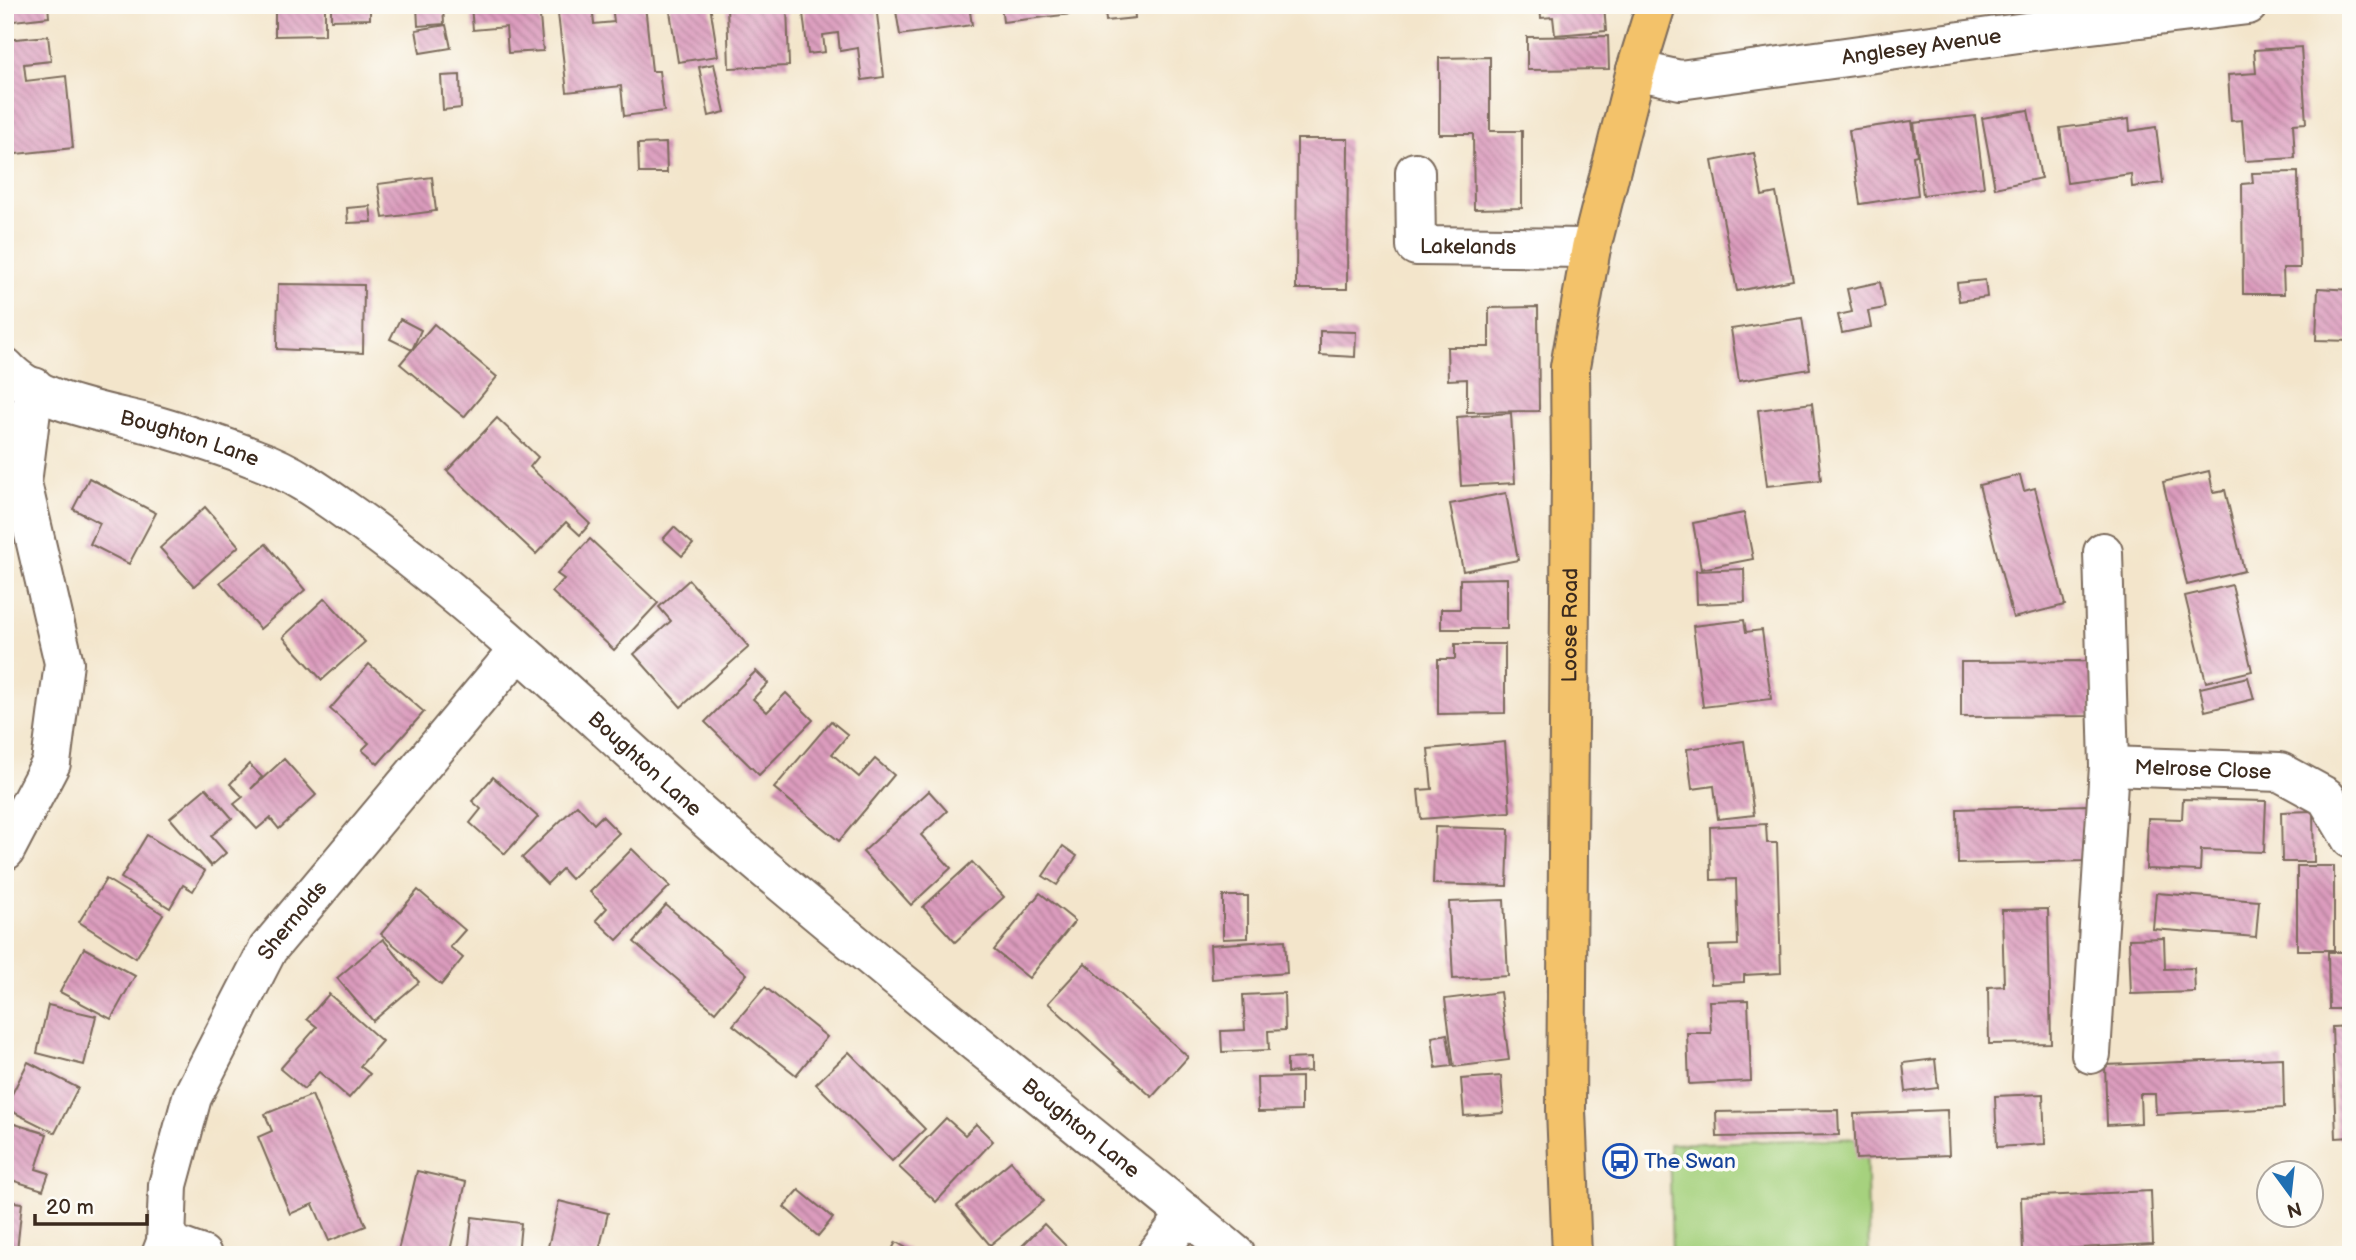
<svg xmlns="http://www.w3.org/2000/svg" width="2356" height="1260" viewBox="0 0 2356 1260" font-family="'Balsamiq Sans',sans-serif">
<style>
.garden{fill:#a6d17e;stroke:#707e4e;stroke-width:2}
.building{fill:url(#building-back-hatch)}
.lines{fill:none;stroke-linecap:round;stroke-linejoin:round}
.minor-casing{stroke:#7b6b5b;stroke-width:42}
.highway-casing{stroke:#7b6b5b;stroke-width:42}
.minor{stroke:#fff;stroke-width:38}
.highway{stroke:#f3c26a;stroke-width:38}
.labels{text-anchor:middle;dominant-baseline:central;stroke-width:7;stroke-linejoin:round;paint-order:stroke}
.street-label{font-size:21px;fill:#3b2a1e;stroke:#fdfcf7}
.transit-label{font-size:21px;fill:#164399;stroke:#fdfcf7;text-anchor:start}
</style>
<defs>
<pattern id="building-back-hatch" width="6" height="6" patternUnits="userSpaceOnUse" patternTransform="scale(1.75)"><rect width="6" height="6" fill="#db9bbd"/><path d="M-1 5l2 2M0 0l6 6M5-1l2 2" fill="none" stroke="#b37f99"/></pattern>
</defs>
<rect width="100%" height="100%" fill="#fdfcf7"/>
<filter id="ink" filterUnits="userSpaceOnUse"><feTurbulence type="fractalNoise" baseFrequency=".0143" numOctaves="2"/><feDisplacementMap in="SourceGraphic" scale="14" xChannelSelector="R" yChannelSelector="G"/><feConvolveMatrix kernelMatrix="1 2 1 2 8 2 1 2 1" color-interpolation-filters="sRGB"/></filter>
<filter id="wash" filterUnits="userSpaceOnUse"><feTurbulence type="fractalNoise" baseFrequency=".00686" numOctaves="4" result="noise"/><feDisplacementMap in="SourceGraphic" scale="28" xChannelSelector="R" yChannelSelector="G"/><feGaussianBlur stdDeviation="1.57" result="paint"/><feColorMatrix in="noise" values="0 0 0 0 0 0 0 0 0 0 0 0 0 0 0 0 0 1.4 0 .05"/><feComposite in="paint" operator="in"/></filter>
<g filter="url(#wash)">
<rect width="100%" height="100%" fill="#f3e5cb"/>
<path class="garden" d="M1866 1138 1869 1255H1672L1669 1144Z"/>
<g id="blocks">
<g class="building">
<path d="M5 5H48L49 17 5 22Z"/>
<path d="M228 5H264L265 9 228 11Z"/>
<path d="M275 5H325V35L275 36Z"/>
<path d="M331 5H370V19L331 20Z"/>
<path d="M417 5H443L444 24 418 26Z"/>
<path d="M471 5H539L543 51 508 53 506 27 473 30Z"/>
<path d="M557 5H592L594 24 614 22 612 5H645L652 71H659L664 111 624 116 621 86 567 92Z"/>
<path d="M669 5H710L718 56 678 62Z"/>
<path d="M727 5H787L789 66 729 68Z"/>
<path d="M802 5H876L884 77 862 80 858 48 840 51 838 33 823 35 825 52 808 54Z"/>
<path d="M895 5H969L972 25 900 35Z"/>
<path d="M1001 5H1134L1135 18 1106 21 1105 10 1003 22Z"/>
<path d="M1540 5H1604L1606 31 1555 35 1553 17 1541 18Z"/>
<path d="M446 25 451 48 420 53 416 30Z"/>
<path d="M48 36 51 61 24 64 26 81 66 76 73 148 7 155 5 40Z"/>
<path d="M1608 36 1609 69 1527 70V37Z"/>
<path d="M2301 47 2306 123 2293 124 2295 158 2245 161 2242 120 2231 121 2228 75 2256 73 2254 50Z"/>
<path d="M1490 57V131H1522V208L1474 209 1473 134H1439V58Z"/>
<path d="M714 64 725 112 709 116 699 67Z"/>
<path d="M460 75 461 108 443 110 441 76Z"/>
<path d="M2028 110 2041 178 1995 188 1982 118Z"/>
<path d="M1975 116 1984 187 1923 195 1914 123Z"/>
<path d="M2129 119 2130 131 2156 127 2163 183 2132 187 2131 174 2067 183 2060 128Z"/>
<path d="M1912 121 1917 155 1913 156 1918 195 1860 204 1849 130Z"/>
<path d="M1297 139H1348L1347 289H1296Z"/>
<path d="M666 143 667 173H639L638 144Z"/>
<path d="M1754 153 1762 196 1776 193 1793 280 1737 291 1712 161Z"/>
<path d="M2298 172 2300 268H2283L2284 294H2243L2242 184 2253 183 2252 173Z"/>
<path d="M432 177 436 211 383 218 378 184Z"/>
<path d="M370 206 372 222 348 223 347 208Z"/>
<path d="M1985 280 1987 297 1959 301 1957 283Z"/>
<path d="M1880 282 1885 308 1868 311 1871 327 1842 333 1838 315 1852 312 1847 289Z"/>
<path d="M278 284 364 285 363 353 277 349Z"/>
<path d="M2318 288 2351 290V341L2316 340Z"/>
<path d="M1538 307 1539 411 1467 412V379L1448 380 1447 347H1489V308Z"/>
<path d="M1802 318 1810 369 1739 381 1731 329Z"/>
<path d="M400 319 421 330 412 350 390 339Z"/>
<path d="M434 324 497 377 464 417 400 364Z"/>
<path d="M1320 331 1356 332 1355 357 1320 355Z"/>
<path d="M1812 403 1821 480 1767 486 1758 410Z"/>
<path d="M1511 413 1515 483 1461 486 1457 417Z"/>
<path d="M497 418 538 457 530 467 590 524 580 535 566 522 536 554 447 471Z"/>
<path d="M2209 471 2213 492 2225 490 2244 571 2187 585 2163 482Z"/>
<path d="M2020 475 2024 491 2035 488 2065 605 2013 618 1979 485Z"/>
<path d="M89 478 156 513 129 564 90 544 100 523 73 509Z"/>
<path d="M1506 493 1518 560 1463 571 1450 504Z"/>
<path d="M205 507 239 546 194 586 160 548Z"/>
<path d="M1744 513 1753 559 1701 569 1693 523Z"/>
<path d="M674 527 693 544 682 556 663 539Z"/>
<path d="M590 539 658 603 614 650 552 592 564 579 557 574Z"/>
<path d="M266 544 305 590 260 629 220 582Z"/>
<path d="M1744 569 1745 602 1697 604 1696 571Z"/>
<path d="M1507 578V629H1441V609H1460V579Z"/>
<path d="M689 580 749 647 681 707 634 654 671 621 659 607Z"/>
<path d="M2232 585 2252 671 2206 682 2185 596Z"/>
<path d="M325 598 365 642 322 680 283 637Z"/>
<path d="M1744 620 1746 632 1762 630 1771 699 1703 707 1693 626Z"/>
<path d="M1455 644H1505V713L1438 714V659H1455Z"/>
<path d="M2092 661V716L1961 717V662Z"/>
<path d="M369 664 424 712 378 764 362 750 369 743 330 709Z"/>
<path d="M756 671 768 683 753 699 767 712 786 693 813 720 759 775 705 722Z"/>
<path d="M2248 677 2254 699 2205 711 2200 688Z"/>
<path d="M831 721 848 735 832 754 859 777 875 759 894 775 839 841 774 788Z"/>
<path d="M1744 741 1754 815 1718 819 1714 786 1692 789 1687 749Z"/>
<path d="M1505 742 1510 812 1421 819 1418 790 1432 789 1428 749Z"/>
<path d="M284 759 316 795 279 829 270 818 257 829 234 804 243 797 230 784 249 764 262 777 251 789Z"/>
<path d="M493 777 538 817 505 854 470 823 481 809 472 801Z"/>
<path d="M206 788 232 818 211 836 226 853 211 866 170 818Z"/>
<path d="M929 791 947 811 921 835 951 868 911 905 863 852Z"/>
<path d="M2183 799 2266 801 2264 852 2201 850 2200 871 2146 869 2148 818 2182 819Z"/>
<path d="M577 805 594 824 602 816 619 833 571 879 562 869 547 884 522 858Z"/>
<path d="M2087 805 2088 861 1958 864 1957 809Z"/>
<path d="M2313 811 2314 862H2282L2281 812Z"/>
<path d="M1766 824 1767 843H1777L1781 973 1744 975V982L1711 984 1709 946 1738 945 1736 879 1711 880 1710 827Z"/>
<path d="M1435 827 1509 829 1507 886 1433 884Z"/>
<path d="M147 835 205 871 193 891 183 885 170 908 121 878Z"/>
<path d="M1063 846 1077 856 1057 885 1043 876Z"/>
<path d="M632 849 670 886 617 940 596 920 607 908 590 892Z"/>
<path d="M972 862 1004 897 955 942 923 907Z"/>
<rect x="2297" y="866" width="37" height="84"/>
<path d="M106 879 163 914 136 958 79 922Z"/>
<path d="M418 890 465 930 450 947 463 958 441 985 381 934Z"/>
<path d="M1040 893 1075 921 1029 978 994 950Z"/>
<path d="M2156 893 2259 901 2256 937 2153 929Z"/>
<path d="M1223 896H1248V938L1223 939Z"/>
<path d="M1504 900 1508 976 1453 979 1449 902Z"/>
<path d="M666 905 747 974 715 1012 634 942Z"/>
<path d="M2048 909 2051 1043 1989 1044 1988 987 2004 986 2002 910Z"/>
<path d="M2164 938 2165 969 2194 968 2195 992 2131 994 2129 939Z"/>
<path d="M383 939 419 982 373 1021 337 978Z"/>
<path d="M1285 940 1287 973 1212 979 1210 945Z"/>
<path d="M84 948 135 976 111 1019 60 992Z"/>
<path d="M2328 952H2351V1009H2329Z"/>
<path d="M1085 963 1188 1057 1152 1097 1048 1003Z"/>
<path d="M765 987 827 1037 796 1075 733 1025Z"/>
<path d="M1500 992 1509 1060 1454 1067 1445 999Z"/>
<path d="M1284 993 1285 1030 1268 1031 1269 1050 1222 1052 1221 1031 1245 1030 1243 995Z"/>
<path d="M329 994 382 1041 360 1066 370 1074 349 1098 319 1072 304 1089 280 1069 317 1027 307 1019Z"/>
<path d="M1748 1000 1751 1081 1689 1084 1687 1033H1711L1709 1001Z"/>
<path d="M48 1005 96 1016 84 1065 37 1053Z"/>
<path d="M2351 1026V1137L2336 1138 2332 1027Z"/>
<path d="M1447 1034 1452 1066 1436 1068 1432 1037Z"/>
<path d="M849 1052 925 1129 892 1161 816 1084Z"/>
<path d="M1311 1058V1071L1287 1073V1059Z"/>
<path d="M2283 1058 2284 1108 2156 1114 2155 1094H2140L2141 1123 2107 1125 2105 1065Z"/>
<path d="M1935 1059 1938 1088 1906 1092 1903 1063Z"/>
<path d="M28 1062 78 1088 55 1133 5 1108Z"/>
<path d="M1501 1076 1504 1113 1464 1116 1461 1079Z"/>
<path d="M1301 1077V1111L1258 1112 1257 1078Z"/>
<path d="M2043 1094 2045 1144 1997 1147 1995 1096Z"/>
<path d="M312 1095 366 1226 329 1241 313 1204 290 1214 258 1137 272 1131 265 1114Z"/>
<path d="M1838 1110 1839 1135 1717 1137 1716 1112Z"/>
<path d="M1947 1110 1949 1155 1856 1159 1854 1114Z"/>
<path d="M946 1118 965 1135 976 1124 993 1141 936 1202 899 1167Z"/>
<path d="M5 1121 47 1134 36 1169 49 1173 43 1190 5 1178Z"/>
<path d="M1011 1161 1044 1201 990 1245 957 1206Z"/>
<path d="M417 1171 466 1182 449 1255 420 1252 419 1255H397Z"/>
<path d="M799 1190 833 1218 818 1236 784 1207Z"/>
<path d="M2151 1191 2153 1244 2023 1251 2021 1197Z"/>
<path d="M5 1201 22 1203 17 1251 5 1250Z"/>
<path d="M559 1201 608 1213 598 1255H546Z"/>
<path d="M472 1217 521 1223 518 1255H468Z"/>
<path d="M1044 1224 1075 1255H1013Z"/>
<path d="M896 1242 908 1249 905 1255H889Z"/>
</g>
</g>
</g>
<g filter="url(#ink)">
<use href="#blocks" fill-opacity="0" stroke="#7b6b5b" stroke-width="2"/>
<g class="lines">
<g class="minor-casing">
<g id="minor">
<path id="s1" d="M1636 70 1680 80 2033 31 2248 5"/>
<path id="s2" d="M1415 172 1416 246 1591 248"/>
<path id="s3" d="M5 367C36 403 109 413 154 425 188 435 223 446 256 459 290 471 320 492 349 513 482 606 596 724 718 829 888 975 1064 1112 1236 1255"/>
<path id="s4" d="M2109 766 2280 772 2326 797 2351 839"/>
<path d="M5 851 51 763 64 663 22 483 34 387"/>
<path d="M2091 1054 2109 766 2103 552"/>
<path d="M166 1242 202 1255"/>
<path id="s5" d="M161 1255 166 1242 168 1185 192 1097 268 949 505 666 521 653"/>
<path d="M1156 1255 1187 1214"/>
</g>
</g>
<g class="highway-casing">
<g id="highway">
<path id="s6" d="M1572 1255 1566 1110 1571 470 1570 367 1591 248 1636 70 1656 5"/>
</g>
</g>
<use href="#minor" class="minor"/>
<use href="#highway" class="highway"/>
</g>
</g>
<defs>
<g id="bus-ring" transform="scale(1.75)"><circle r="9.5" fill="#fdfcf7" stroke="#1a4fb4" stroke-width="1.5"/><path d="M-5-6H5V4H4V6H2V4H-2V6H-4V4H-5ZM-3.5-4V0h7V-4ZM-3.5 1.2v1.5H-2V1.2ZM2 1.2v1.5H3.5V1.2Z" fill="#1a4fb4"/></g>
</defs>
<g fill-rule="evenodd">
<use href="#bus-ring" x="1620" y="1161"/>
</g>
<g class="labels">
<g class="street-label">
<text stroke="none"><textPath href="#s1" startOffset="289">Anglesey Avenue</textPath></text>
<text stroke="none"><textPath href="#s2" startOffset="126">Lakelands</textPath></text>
<text stroke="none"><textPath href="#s3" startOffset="200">Boughton Lane</textPath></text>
<text stroke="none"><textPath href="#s6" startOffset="630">Loose Road</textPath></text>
<text stroke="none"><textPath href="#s3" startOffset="766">Boughton Lane</textPath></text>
<text stroke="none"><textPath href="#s4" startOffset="94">Melrose Close</textPath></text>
<text stroke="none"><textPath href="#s5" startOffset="366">Shernolds</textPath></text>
<text stroke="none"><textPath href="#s3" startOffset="1334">Boughton Lane</textPath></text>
</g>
<g class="transit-label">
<text x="1644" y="1161">The Swan</text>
</g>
</g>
<rect width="2356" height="1260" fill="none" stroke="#fdfcf7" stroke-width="28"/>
<g transform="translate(2290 1194) rotate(165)"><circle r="33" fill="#fdfcf7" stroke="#afa8a0" stroke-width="2"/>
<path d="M0-5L12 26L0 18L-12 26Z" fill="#1f6fb2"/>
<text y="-10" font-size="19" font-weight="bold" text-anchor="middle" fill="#3b2a1e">N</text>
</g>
<path d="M35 1214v10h112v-10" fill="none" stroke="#3b2a1e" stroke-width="3.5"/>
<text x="46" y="1214" font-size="21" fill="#3b2a1e" stroke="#fdfcf7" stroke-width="5" paint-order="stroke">20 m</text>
</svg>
